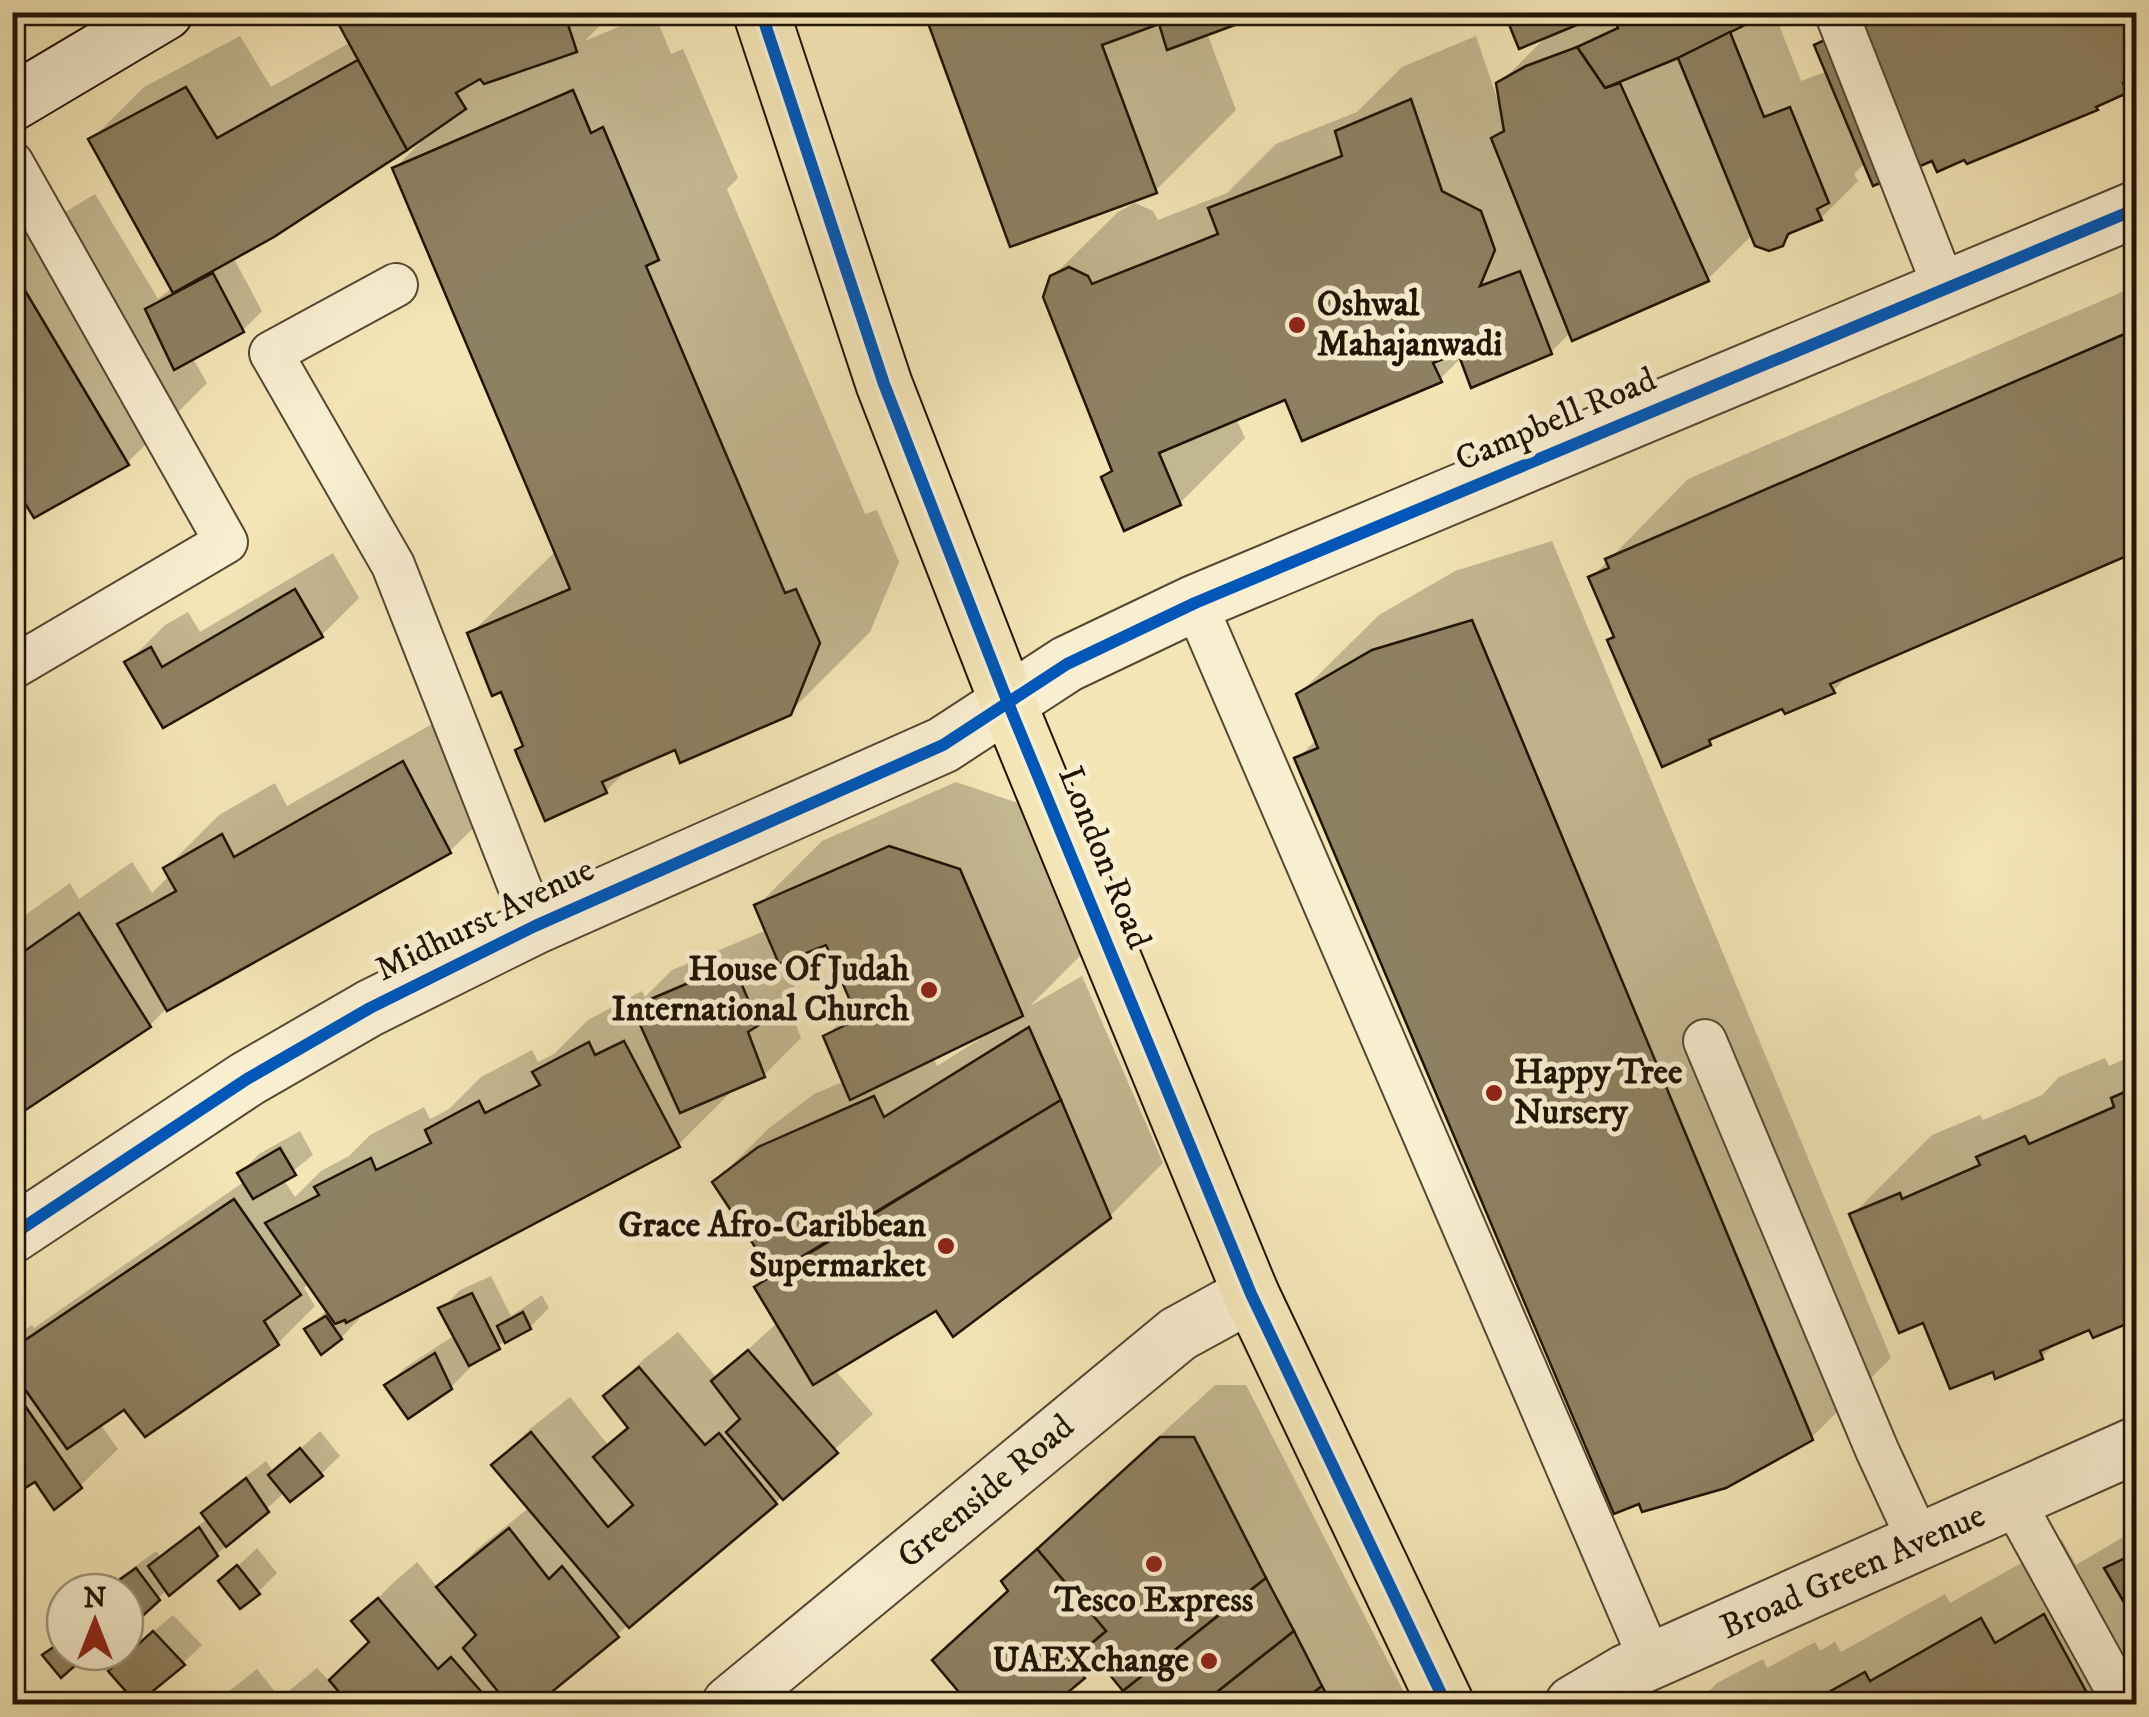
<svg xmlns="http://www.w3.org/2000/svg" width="2149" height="1717" viewBox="0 0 2149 1717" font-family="'IM FELL DW Pica',serif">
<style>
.shadow{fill:#0003;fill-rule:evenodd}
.building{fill:#8e8162;stroke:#1f1406;stroke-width:2.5}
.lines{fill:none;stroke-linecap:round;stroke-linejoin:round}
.lane-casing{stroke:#544832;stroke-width:46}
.street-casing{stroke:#544832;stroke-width:59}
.secondary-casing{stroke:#1f1406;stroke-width:59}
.primary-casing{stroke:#1f1406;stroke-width:59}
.lane{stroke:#f8eed0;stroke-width:42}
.street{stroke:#f8eed0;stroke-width:55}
.secondary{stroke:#f8eed0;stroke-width:55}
.primary{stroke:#f4e5b6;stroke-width:55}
.cycleway-casing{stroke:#f8eed0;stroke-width:19}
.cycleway{stroke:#0057b8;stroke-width:12}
.poi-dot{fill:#8f2418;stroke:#f8eed0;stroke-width:4}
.labels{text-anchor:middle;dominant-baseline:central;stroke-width:10;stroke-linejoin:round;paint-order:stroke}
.poi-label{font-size:35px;font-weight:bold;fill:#1f1406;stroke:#f8eed0;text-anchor:end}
.street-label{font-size:35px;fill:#1f1406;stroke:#f8eed0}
</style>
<rect width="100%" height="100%" fill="#f4e5b6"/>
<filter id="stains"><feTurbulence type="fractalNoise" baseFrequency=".002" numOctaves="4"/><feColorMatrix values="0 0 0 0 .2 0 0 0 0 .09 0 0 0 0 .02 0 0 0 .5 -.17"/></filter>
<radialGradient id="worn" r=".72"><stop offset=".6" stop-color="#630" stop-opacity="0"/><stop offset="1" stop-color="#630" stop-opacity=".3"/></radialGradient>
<g class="shadow">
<path d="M334 12H613L585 41 654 12 671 54 683 49 738 178 727 189 865 514 877 510 899 562 870 632 789 713 676 747 630 767 606 791 518 751 525 744 503 688 470 634 556 551 395 168 428 135 427 133 272 235 233 257 262 311 243 330 192 357 207 383 127 463 12 477V244L95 194 158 299 173 287 91 140 144 87 240 36 271 87 351 42Z"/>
<path d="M927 12H1263L1207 33 1236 110 1156 190Z"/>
<path d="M1506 12H1774L1801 81 1828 71 1817 46 1850 12H2136V80L2125 91 2105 100 2097 108 1965 157 1866 162 1854 174 1858 181 1821 218 1798 227 1782 244 1753 234 1708 279 1571 332 1551 352 1462 357 1440 379 1286 396 1236 418 1245 438 1180 503 1104 477 1113 468 1052 277 1118 212 1135 203 1153 211 1158 220 1227 193 1276 144 1357 112 1402 67 1476 36 1499 104 1502 103 1499 84 1548 35Z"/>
<path d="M2136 286V549L1853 671 1833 691 1784 705 1719 733 1709 743 1610 640 1615 635 1591 578 1688 479Z"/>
<path d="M1552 541 1891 1358 1811 1438 1297 759 1317 739 1298 695 1379 615 1455 571Z"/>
<path d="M333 553 359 598 322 635 164 725 128 662 165 625 188 612 200 632Z"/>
<path d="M457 710 503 799 450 851 166 1009 150 1025 12 1116V926L17 921 70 883 79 899 132 862 152 893 170 875 166 868 219 815 275 783 287 806Z"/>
<path d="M956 782 1024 805 1087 949 1030 1006 1082 976 1163 1163 1110 1216 937 1307 834 1369 873 1414 784 1496 533 1704H213L257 1669 280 1698 317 1668 330 1682 372 1641 355 1621 392 1584 417 1562 438 1588 476 1550 530 1507 494 1465 531 1428 570 1397 608 1445 629 1424 606 1396 644 1359 678 1332 717 1378 778 1322 757 1288 774 1271 715 1182 768 1129 814 1094 845 1081 826 1036 856 1006 827 941 784 960 795 986 785 996 801 1038 764 1075 730 1089 731 1092 678 1145 356 1314 359 1319 341 1338 307 1329 328 1309 309 1283 304 1288 315 1306 278 1343 145 1434 125 1406 100 1424 118 1449 80 1486 36 1478 12 1493V1339L32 1325 34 1328 245 1181 240 1173 259 1154 300 1131 313 1155 283 1179 295 1197 321 1171 349 1156 370 1135 424 1107 430 1119 449 1109 481 1077 532 1050 538 1062 554 1054 588 1020 642 991 645 997 672 970 767 930 757 906 822 841ZM984 1032 986 1035 937 1066 933 1057Z"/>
<path d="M2136 1054V1317L2094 1335 2090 1327 2058 1341 2042 1357 1994 1369 1924 1319 1852 1215 1932 1135 1980 1115 1983 1120 2042 1095 2059 1077 2105 1058 2109 1066Z"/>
<path d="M491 1276 511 1316 542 1295 549 1308 530 1327 467 1363 470 1368 451 1387 387 1385 406 1367 455 1335 442 1309 460 1290Z"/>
<path d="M1215 1385H1246L1410 1704H1137L1100 1660 1050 1704H972L935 1660 1010 1589 1004 1581 1042 1544Z"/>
<path d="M320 1431 340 1456 321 1474 285 1492 217 1554 168 1589 125 1628V1592H100L156 1551 161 1557 208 1518 204 1513 223 1494 266 1461 274 1473Z"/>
<path d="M2125 1536 2130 1545 2136 1538V1704H1696L1717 1683 1763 1659 1767 1668 1815 1642 1820 1651 1835 1642 1841 1652 1945 1594 1950 1603 2062 1540 2076 1565Z"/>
<path d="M257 1548 277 1573 258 1592 222 1581Z"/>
<path d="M173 1615 202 1645 183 1663 130 1652Z"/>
<path d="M65 1636V1652H85L61 1675 45 1655Z"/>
</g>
<g class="building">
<path d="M332 12H564L577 52 484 84 480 79 456 93 466 109 407 150Z"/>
<path d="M924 12H1270L1167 50 1159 24 1102 45 1157 193 1010 247Z"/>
<path d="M1504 12H1608L1519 49Z"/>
<path d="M1612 12H1752L1755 20 1678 58 1605 88 1577 47 1618 28Z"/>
<path d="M1871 12H2136V78L2123 83 2127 93 2096 107 2098 110 1967 164 1964 160 1937 172 1932 161 1873 186 1814 45 1873 18Z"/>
<path d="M1730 32 1764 117 1790 107 1829 203 1817 209 1822 220 1788 234 1783 246 1769 251 1755 246 1678 58Z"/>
<path d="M1577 47 1605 88 1620 83 1709 281 1572 341 1491 138 1504 131 1496 83 1526 66Z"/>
<path d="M358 60 407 150 274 237 173 293 88 139 186 87 217 138Z"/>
<path d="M573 90 591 133 603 127 659 260 646 266 785 593 796 589 820 643 791 715 680 763 675 750 602 782 607 793 545 821 515 750 523 746 501 692 492 696 467 633 570 589 392 168Z"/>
<path d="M1411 99 1442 191 1481 211 1495 250 1480 286 1520 271 1552 354 1471 388 1458 353 1433 363 1442 382 1302 441 1285 400 1159 453 1181 505 1124 531 1101 477 1112 471 1043 297 1050 276 1069 267 1088 276 1092 284 1218 234 1208 208 1342 156 1335 131Z"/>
<path d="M14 272 129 465 34 518 12 482Z"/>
<path d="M213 273 244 332 174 370 145 309Z"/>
<path d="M2136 329V552L1830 684 1835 693 1785 714 1782 709 1709 740 1711 745 1662 767 1607 640 1614 637 1588 577 1609 568 1605 559Z"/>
<path d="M295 589 323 637 163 728 124 662 151 647 162 667Z"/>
<path d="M1472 620 1813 1440 1726 1488 1642 1512 1639 1504 1614 1514 1294 758 1318 748 1296 694 1372 650Z"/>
<path d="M403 761 451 853 167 1011 117 924 176 891 163 868 222 834 234 857Z"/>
<path d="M889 846 960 869 1023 1016 850 1100 823 1036 858 1019 826 945 779 964 754 905Z"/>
<path d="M79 913 151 1027 12 1119V937L16 934 26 950Z"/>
<path d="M733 964 759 1025 748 1032 765 1077 680 1113 632 1007Z"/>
<path d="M1029 1027 1061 1100 773 1274 712 1182 758 1147 874 1096 884 1117Z"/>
<path d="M624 1041 680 1147 346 1323 345 1320 335 1324 265 1223 319 1195 314 1187 371 1158 376 1170 431 1143 425 1130 479 1101 485 1113 540 1085 532 1072 589 1042 595 1055Z"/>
<path d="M2136 1087V1320L2093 1338 2089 1330 2040 1351 2043 1359 1995 1379 1993 1372 1950 1389 1923 1323 1899 1333 1849 1214 1900 1193 1902 1199 1980 1165 1976 1157 2025 1136 2029 1144 2114 1107 2111 1098Z"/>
<path d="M1061 1100 1111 1218 953 1337 936 1311 813 1385 754 1287Z"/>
<path d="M280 1148 296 1175 253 1199 237 1173Z"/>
<path d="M234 1199 301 1295 264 1321 279 1345 145 1437 124 1410 67 1449 12 1371V1349Z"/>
<path d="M472 1293 500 1349 469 1366 438 1308Z"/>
<path d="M523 1312 531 1329 505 1343 497 1326Z"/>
<path d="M326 1316 342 1339 321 1355 304 1329Z"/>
<path d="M748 1350 838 1453 783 1500 726 1432 740 1419 711 1381Z"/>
<path d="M435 1353 452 1389 408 1419 384 1385Z"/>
<path d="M639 1367 705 1445 719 1433 777 1504 629 1628 491 1465 531 1432 608 1527 633 1505 593 1457 628 1428 603 1396Z"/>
<path d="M12 1387 82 1488 54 1510 35 1482 12 1496Z"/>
<path d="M1160 1437H1194L1266 1578 1123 1691 1087 1647 1106 1631 1037 1549Z"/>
<path d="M300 1448 323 1476 290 1502 268 1475Z"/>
<path d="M246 1478 269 1512 226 1547 201 1513Z"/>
<path d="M199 1527 218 1556 169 1596 148 1566Z"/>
<path d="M509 1528 549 1579 562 1566 619 1637 537 1704H508L463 1648 476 1635 436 1587Z"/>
<path d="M1037 1549 1106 1631 1070 1661 1085 1678 1054 1704H969L932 1660 1008 1591 1001 1581Z"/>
<path d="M2136 1553V1623L2104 1568Z"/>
<path d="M237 1565 260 1594 240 1609 218 1581Z"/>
<path d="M136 1568 160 1600 125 1632V1592H102Z"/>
<path d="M1266 1578 1294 1631 1202 1704H1134L1123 1691Z"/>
<path d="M378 1598 438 1669 451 1657 492 1704H349L329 1680 369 1642 351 1621Z"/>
<path d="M2044 1614 2093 1704H1807L1865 1672 1870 1681 1981 1618 1995 1643Z"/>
<path d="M153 1631 185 1665 137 1704 108 1671Z"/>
<path d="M1294 1631 1322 1686 1299 1704H1202Z"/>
<path d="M62 1641 65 1652H70L78 1663 61 1678 42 1655Z"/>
<path d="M1322 1686 1332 1704H1299Z"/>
</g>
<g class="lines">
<g class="lane-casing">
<g id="lane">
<path d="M1836 12 1945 289"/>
<path d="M12 163 226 542 12 668"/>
<path d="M396 285 271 353 393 565 535 926"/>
<path d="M1195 603 1651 1661"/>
<path d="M1705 1041 1877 1450 1920 1543"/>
<path d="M2013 1501 2125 1704"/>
</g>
</g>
<g class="street-casing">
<g id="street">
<path d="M12 1235 247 1079 370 1008 535 926 943 745 1067 664 1195 603 2136 209"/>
<path d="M730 1704 1178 1334 1251 1294"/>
<path d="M1573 1704 1627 1672 2136 1445"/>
</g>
</g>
<g class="secondary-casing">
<path id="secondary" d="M12 103 165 12"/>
</g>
<g class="primary-casing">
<path id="primary" d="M761 12 884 384 1008 703 1251 1294 1446 1704"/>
</g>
<use href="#lane" class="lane"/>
<use href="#street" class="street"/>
<use href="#secondary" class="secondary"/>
<use href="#primary" class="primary"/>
<g class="cycleway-casing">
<g id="cycleway">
<path d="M761 12 884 384 1008 703 1251 1294 1446 1704"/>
<path d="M12 1235 247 1079 370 1008 535 926 943 745 1067 664 1195 603 2136 209"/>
</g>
</g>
<use href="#cycleway" class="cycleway"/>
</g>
<g class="poi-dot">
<circle cx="1297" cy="325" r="10"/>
<circle cx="929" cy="990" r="10"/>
<circle cx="1494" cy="1093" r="10"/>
<circle cx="946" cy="1246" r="10"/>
<circle cx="1154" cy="1564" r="10"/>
<circle cx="1209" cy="1661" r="10"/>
</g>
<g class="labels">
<g class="poi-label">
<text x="1317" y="305" text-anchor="start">Oshwal<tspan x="1317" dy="40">Mahajanwadi</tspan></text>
<text x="909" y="970">House Of Judah<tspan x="909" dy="40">International Church</tspan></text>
<text x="1514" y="1073" text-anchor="start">Happy Tree<tspan x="1514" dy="40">Nursery</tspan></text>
<text x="926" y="1226">Grace Afro-Caribbean<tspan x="926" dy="40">Supermarket</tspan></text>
<text x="1154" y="1601" text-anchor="middle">Tesco Express</text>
<text x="1189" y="1661">UAEXchange</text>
</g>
<g class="street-label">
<text transform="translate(1556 420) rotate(-23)">Campbell Road</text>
<text transform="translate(1104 858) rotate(68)">London Road</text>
<text transform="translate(485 920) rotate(-26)">Midhurst Avenue</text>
<text transform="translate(986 1492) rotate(-40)">Greenside Road</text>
<text transform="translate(1853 1572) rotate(-24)">Broad Green Avenue</text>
</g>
</g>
<rect width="2149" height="1717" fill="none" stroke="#f4e5b6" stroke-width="50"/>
<rect x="15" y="15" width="2119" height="1687" fill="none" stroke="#1f1406" stroke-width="5"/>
<rect x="25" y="25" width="2099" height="1667" fill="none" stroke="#1f1406" stroke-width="2.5"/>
<g transform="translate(95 1622)"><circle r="48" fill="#f8eed0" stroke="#a1977f" stroke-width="2.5"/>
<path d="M0-8L18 38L0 25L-18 38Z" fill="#8f2418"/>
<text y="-15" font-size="28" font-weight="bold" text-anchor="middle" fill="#1f1406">N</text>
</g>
<rect width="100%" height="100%" filter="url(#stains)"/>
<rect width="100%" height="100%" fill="url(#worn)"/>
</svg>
